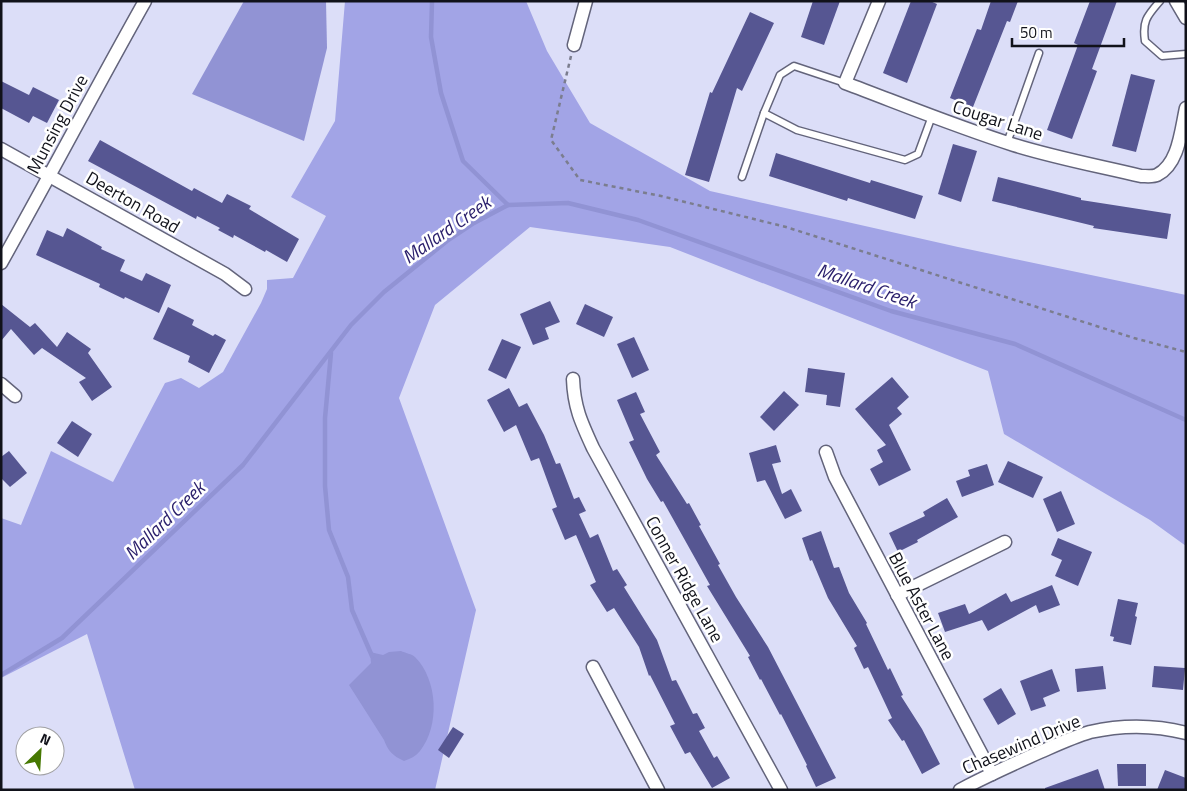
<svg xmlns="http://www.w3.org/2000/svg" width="1187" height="791" viewBox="0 0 1187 791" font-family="'Titillium Web',sans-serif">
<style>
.forest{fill:#a2a4e6}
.water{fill:#9193d4}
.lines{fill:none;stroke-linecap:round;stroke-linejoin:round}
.stream{stroke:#9193d4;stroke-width:4.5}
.building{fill:#565692}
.lane-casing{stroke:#63647b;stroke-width:9}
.street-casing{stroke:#63647b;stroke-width:15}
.path{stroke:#7b7d8e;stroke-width:2.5;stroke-dasharray:4 4;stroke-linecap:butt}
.lane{stroke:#fff;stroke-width:6}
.street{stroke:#fff;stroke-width:12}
.labels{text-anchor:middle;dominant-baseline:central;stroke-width:5;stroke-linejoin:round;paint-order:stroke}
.street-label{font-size:18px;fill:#11121a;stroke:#fff}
.water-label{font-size:19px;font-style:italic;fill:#2b206c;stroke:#fff}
</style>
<rect width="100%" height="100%" fill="#dcdef8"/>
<path class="forest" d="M345 1H526L547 51 590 123 710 191 958 247 1186 295V546L1150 520 1004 434 988 371 670 247 530 227 435 305 399 398 476 610 435 790H135L87 634 1 678V518L21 525 51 451 113 482 165 383 181 378 199 388 223 372 261 303 267 289V280L293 278 326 216 291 197 335 121Z"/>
<g class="water">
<path d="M244 1H326L327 48 304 141 192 94Z"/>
<path d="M401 651C405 653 412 654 415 657 438 680 440 726 420 751 416 756 410 759 404 761 393 756 388 751 384 740L349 685 371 663 370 652 383 655 389 652Z"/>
</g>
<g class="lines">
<g class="stream">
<path d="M432 1 431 37 441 93 463 161 508 205"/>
<path d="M331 353 325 418V486L329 530 348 577 352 610 372 656"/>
<path d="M1 675 62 638 243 465 351 325 384 292 447 241 474 223 508 205 568 203 638 220 891 311 1015 344 1186 420"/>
</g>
</g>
<g class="building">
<path d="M813 1H840L824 45 801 37Z"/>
<path d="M911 1H930L937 4 907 83 883 73Z"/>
<path d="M991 1H1018L1010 22 1007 21 973 107 950 98 977 29 981 30Z"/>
<path d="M1090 1H1117L1092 69 1097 71 1072 139 1047 130 1078 45 1074 43Z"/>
<path d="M750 12 774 23 742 91 737 88 709 182 685 175 710 92 712 93Z"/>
<path d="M1131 74 1155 80 1136 152 1112 146Z"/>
<path d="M1 81 29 95 33 87 59 100 47 123 33 116 29 123 1 108Z"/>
<path d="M100 140 192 191 194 188 222 203 227 194 251 206 249 209 299 239 287 262 266 250 265 252 234 235 233 238 218 230 220 228 197 216 196 219 88 161Z"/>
<path d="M953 144 977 151 961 202 938 194Z"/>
<path d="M776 153 870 183 871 180 923 196 915 219 848 198 847 201 769 176Z"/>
<path d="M998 177 1081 198V200L1171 214 1167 239 1093 228 1094 226 992 201Z"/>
<path d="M67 228 102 247 101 249 125 260 120 271 142 281 146 273 171 285 159 313 125 297 124 299 99 287 100 284 36 255 47 230 63 237Z"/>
<path d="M550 301 560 322 545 328 549 339 533 345 520 314Z"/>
<path d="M1 304 30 327 35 323 57 347 67 332 91 349 88 353 112 387 92 401 79 382 86 378 42 348 34 355 11 329 1 341Z"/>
<path d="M585 304 613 317 604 337 576 324Z"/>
<path d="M168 307 194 320 192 325 213 336 215 334 226 340 209 373 188 362 190 356 153 339Z"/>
<path d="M634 337 649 370 632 378 617 344Z"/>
<path d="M502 339 521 347 506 379 488 370Z"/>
<path d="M808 368 845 373 840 407 826 405 827 395 805 392Z"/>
<path d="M892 377 909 397 897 408 902 414 889 425 911 470 879 486 870 469 883 462 877 450 886 445 855 409Z"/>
<path d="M509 388 519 407 527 403 544 435 556 464 560 463 574 499 579 497 586 511 579 514 590 538 598 534 613 571 617 569 627 585 624 587 657 640 672 681 676 680 693 714 697 713 705 728 699 731 714 758 717 756 730 778 712 788 690 752 685 754 670 726 675 724 650 675 649 676 639 647 614 608 607 612 590 585 596 582 576 535 565 540 552 509 557 507 539 458 531 461 516 425 504 432 487 400Z"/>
<path d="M784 391 799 405 774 431 760 417Z"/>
<path d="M636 392 645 412 640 414 660 452 656 455 687 504 689 503 701 525 699 526 720 564 718 565 736 597 768 647 836 778 816 787 806 766 807 765 781 714 780 715 761 679 760 680 748 657 750 656 707 586 710 585 663 501 661 502 647 479 629 442 634 440 617 400Z"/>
<path d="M72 421 92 434 78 457 57 443Z"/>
<path d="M776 445 781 462 772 464 782 494 791 489 802 511 785 519 765 480 757 482 749 453Z"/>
<path d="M9 451 27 473 10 487 1 478V457Z"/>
<path d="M1008 461 1043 477 1033 498 998 482Z"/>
<path d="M987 464 994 485 962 497 956 481 970 476 968 470Z"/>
<path d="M1061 491 1075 524 1057 532 1043 499Z"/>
<path d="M947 498 958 517 917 540 918 542 898 552 889 533 925 516 923 512Z"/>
<path d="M821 531 834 568 839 567 849 593 867 623 866 624 888 670 890 668 903 695 901 696 922 729 940 764 922 774 904 740 902 741 888 720 892 718 868 667 864 669 854 648 857 646 828 598 812 560 810 561 802 538Z"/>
<path d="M1058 538 1092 552 1078 586 1055 576 1062 560 1051 555Z"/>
<path d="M1052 585 1060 605 1039 613 1036 605 988 631 982 620 945 632 938 613 965 604 969 614 1006 593 1011 602Z"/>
<path d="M1118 599 1138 603 1135 616 1137 617 1131 645 1113 641 1114 637 1110 636Z"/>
<path d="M1103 666 1106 689 1077 692 1075 669Z"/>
<path d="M1154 666 1185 668 1183 690 1152 687Z"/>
<path d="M1052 669 1060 691 1043 698 1046 706 1031 711 1020 681Z"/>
<path d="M1001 688 1016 714 998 725 983 699Z"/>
<path d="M453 727 464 734 449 758 438 750Z"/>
<path d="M1117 764H1146V786H1118Z"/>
<path d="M1098 769 1105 790H1045V788Z"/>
<path d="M1165 770 1186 778V790H1157Z"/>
</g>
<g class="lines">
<g class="lane-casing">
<g id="lane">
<path d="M1160 1C1147 16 1142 21 1145 41L1162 56 1186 54"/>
<path d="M845 83 794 66 780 75 764 113 797 130 905 160 918 154 932 116"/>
<path d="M1007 143 1039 53"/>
<path d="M742 177 764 113"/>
</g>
</g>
<g class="street-casing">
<g id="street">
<path d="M879 1 845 83C901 104 957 127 1014 145 1056 158 1099 166 1141 176 1146 176 1153 177 1157 175 1179 164 1181 130 1186 108"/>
<path d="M1176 1 1186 18"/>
<path d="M574 45 586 1"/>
<path d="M1 149 225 274 245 289"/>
<path d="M1 263C50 176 96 88 145 1"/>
<path d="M573 379C574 407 581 422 593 448L781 790"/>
<path d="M1 384 15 396"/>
<path d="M826 452 835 477 992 774"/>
<path d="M897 595 1005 542"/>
<path d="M593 667 658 790"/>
<path d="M960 790C986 776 1013 764 1040 752 1056 745 1073 737 1090 732 1121 725 1155 725 1186 733"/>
</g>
</g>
<path class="path" d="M571 56 551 140 580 180 661 196 786 227 1134 338 1186 352"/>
<use href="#lane" class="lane"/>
<use href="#street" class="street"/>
</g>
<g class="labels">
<g class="street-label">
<text transform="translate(998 120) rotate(18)">Cougar Lane</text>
<text transform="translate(57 124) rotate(-62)">Munsing Drive</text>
<text transform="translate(133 202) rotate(30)">Deerton Road</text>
<text transform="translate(685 579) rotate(61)">Conner Ridge Lane</text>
<text transform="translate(922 606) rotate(62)">Blue Aster Lane</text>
<text transform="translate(1021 744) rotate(-23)">Chasewind Drive</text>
</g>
<g class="water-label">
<text transform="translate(446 229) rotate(-35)">Mallard Creek</text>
<text transform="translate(867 285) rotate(19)">Mallard Creek</text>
<text transform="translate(164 520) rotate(-44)">Mallard Creek</text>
</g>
</g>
<rect width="1187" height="791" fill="none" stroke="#11121a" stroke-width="5"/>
<g transform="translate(40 751) rotate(25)"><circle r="24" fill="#ffffff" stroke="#a0a0a3"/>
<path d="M0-4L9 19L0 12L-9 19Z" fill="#467802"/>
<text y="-8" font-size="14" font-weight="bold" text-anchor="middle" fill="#11121a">N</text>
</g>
<path d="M1012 38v8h112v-8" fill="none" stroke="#11121a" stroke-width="2.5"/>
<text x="1020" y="38" font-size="15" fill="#11121a" stroke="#ffffff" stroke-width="4" paint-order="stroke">50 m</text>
</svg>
